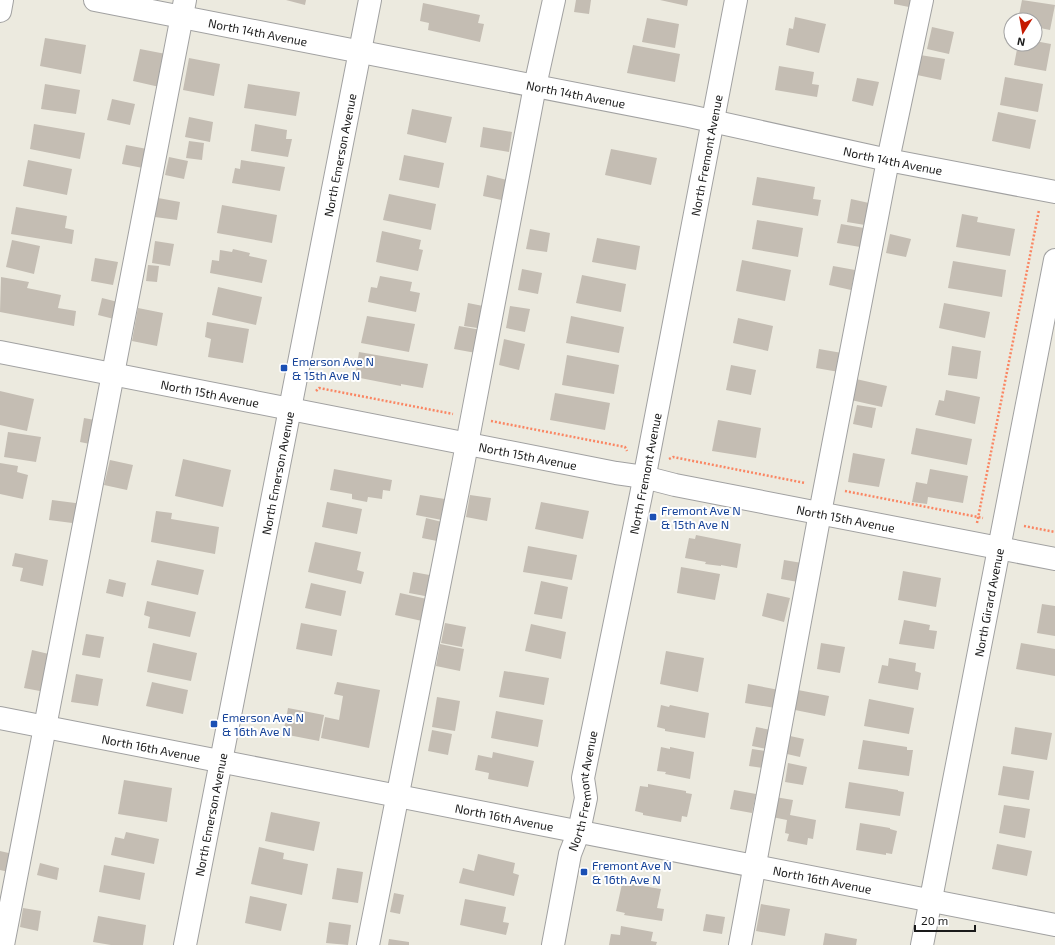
<svg xmlns="http://www.w3.org/2000/svg" width="1055" height="945" viewBox="0 0 1055 945" font-family="'Exo 2',sans-serif">
<style>
.building{fill:#c4bdb3}
.lines{fill:none;stroke-linecap:round;stroke-linejoin:round}
.minor-casing{stroke:#a1a1a1;stroke-width:24}
.path{stroke:#fa8663;stroke-width:2.5;stroke-dasharray:2 2;stroke-linecap:butt}
.minor{stroke:#fff;stroke-width:22}
.transit-dot{fill:#1a4fb4;stroke:#fff;stroke-width:1.5}
.labels{text-anchor:middle;dominant-baseline:central;stroke-width:4;stroke-linejoin:round;paint-order:stroke}
.street-label{font-size:12px;fill:#1a1a1a;stroke:#fff}
.transit-label{font-size:12px;fill:#164399;stroke:#fff;text-anchor:start}
</style>
<rect width="100%" height="100%" fill="#eceadf"/>
<g class="building">
<path d="M286 0H306L305 5Z"/>
<path d="M576 0H591L589 14 574 12Z"/>
<path d="M660 0H688L687 6Z"/>
<path d="M894 0H915L914 8 894 4Z"/>
<path d="M1022 0 1055 5 1050 30 1035 27V20H1018Z"/>
<path d="M423 3 480 15 478 23 484 24 480 42 428 30 429 23 420 21Z"/>
<path d="M795 17 826 24 819 53 786 45 789 28 793 29Z"/>
<path d="M647 18 679 24 675 48 642 42Z"/>
<path d="M932 27 954 32 949 54 927 49Z"/>
<path d="M45 38 86 45 81 74 40 66Z"/>
<path d="M1035 41 1051 44 1046 71 1014 65 1018 44H1035Z"/>
<path d="M633 45 680 54 675 82 627 73Z"/>
<path d="M140 49 171 55 164 88 133 81Z"/>
<path d="M920 55 945 59 941 80 917 75Z"/>
<path d="M189 58 220 64 214 96 183 90Z"/>
<path d="M779 66 814 72 812 84 819 85 817 97 775 90Z"/>
<path d="M1005 77 1043 84 1038 112 1000 105Z"/>
<path d="M857 78 879 82 873 106 852 101Z"/>
<path d="M45 84 80 90 76 114 41 109Z"/>
<path d="M248 84 300 92 296 116 244 108Z"/>
<path d="M112 99 135 104 130 125 107 120Z"/>
<path d="M412 109 452 117 446 143 407 134Z"/>
<path d="M998 112 1036 120 1030 149 992 141Z"/>
<path d="M189 117 213 122 210 142 185 137Z"/>
<path d="M34 124 85 133 80 159 30 149Z"/>
<path d="M255 124 287 130 286 139H292L288 157 251 151Z"/>
<path d="M483 127 512 132 509 152 480 147Z"/>
<path d="M189 141 204 143 202 160 186 158Z"/>
<path d="M126 145 147 149 143 168 122 164Z"/>
<path d="M611 149 657 158 651 185 605 175Z"/>
<path d="M404 155 444 163 439 188 399 180Z"/>
<path d="M169 157 188 161 184 179 165 175Z"/>
<path d="M28 160 72 169 67 195 23 186Z"/>
<path d="M241 160 285 167 280 191 232 183 235 168 240 169Z"/>
<path d="M487 175 511 181 506 201 483 196Z"/>
<path d="M757 177 815 187 813 199 821 200 818 216 752 205Z"/>
<path d="M389 194 436 204 431 230 383 220Z"/>
<path d="M158 198 180 202 177 220 155 217Z"/>
<path d="M851 199 869 203 865 225 847 222Z"/>
<path d="M222 205 277 215 272 243 217 233Z"/>
<path d="M16 207 67 216 65 228 74 230 72 244 11 234Z"/>
<path d="M962 214 978 217 977 222 1015 229 1010 256 956 247Z"/>
<path d="M757 220 803 228 798 257 752 249Z"/>
<path d="M841 224 864 228 860 247 837 243Z"/>
<path d="M530 229 550 233 547 252 526 249Z"/>
<path d="M382 231 421 240 419 249 423 250 418 271 376 262Z"/>
<path d="M890 234 911 239 906 257 886 253Z"/>
<path d="M597 238 640 246 636 270 592 262Z"/>
<path d="M12 240 40 246 34 274 6 267Z"/>
<path d="M155 241 174 244 170 266 152 263Z"/>
<path d="M233 249 250 253 249 256 267 260 262 283 210 273 212 260 219 261 220 250 232 252Z"/>
<path d="M95 258 118 262 113 285 91 281Z"/>
<path d="M742 260 791 270 785 301 736 291Z"/>
<path d="M953 261 1006 270 1002 297 948 288Z"/>
<path d="M148 265 159 266 157 282 146 281Z"/>
<path d="M833 266 855 270 851 290 829 285Z"/>
<path d="M522 269 542 273 538 294 518 290Z"/>
<path d="M582 275 626 284 621 312 576 303Z"/>
<path d="M380 276 412 282 410 291 420 293 416 312 368 302 371 287 377 288Z"/>
<path d="M1 277 29 282 27 288 61 295 58 308 76 311 74 326 0 312Z"/>
<path d="M218 287 262 297 256 325 212 315Z"/>
<path d="M102 298 118 302 114 319 98 315Z"/>
<path d="M468 303 488 307 484 329 464 326Z"/>
<path d="M944 303 990 312 985 338 939 328Z"/>
<path d="M510 306 530 309 525 332 506 328Z"/>
<path d="M138 308 163 313 157 346 132 341Z"/>
<path d="M367 316 415 324 409 352 361 343Z"/>
<path d="M571 316 624 327 619 353 566 343Z"/>
<path d="M738 318 773 326 768 351 733 343Z"/>
<path d="M207 322 249 329 243 363 208 357 211 339 205 337Z"/>
<path d="M459 326 481 330 476 353 454 349Z"/>
<path d="M504 339 525 344 519 370 499 365Z"/>
<path d="M952 346 981 351 977 379 948 375Z"/>
<path d="M819 349 842 353 839 372 816 368Z"/>
<path d="M359 352 428 364 423 388 401 384V386L355 377Z"/>
<path d="M567 355 619 365 614 394 562 385Z"/>
<path d="M731 365 756 370 751 395 726 390Z"/>
<path d="M856 379 887 386 882 407 851 400Z"/>
<path d="M946 390 980 397 975 424 935 415 939 400 944 401Z"/>
<path d="M0 391 34 399 27 431 0 425Z"/>
<path d="M555 393 610 403 605 430 550 420Z"/>
<path d="M857 405 876 408 872 428 853 424Z"/>
<path d="M84 418 100 421 95 445 80 442Z"/>
<path d="M718 420 761 428 756 458 712 451Z"/>
<path d="M916 428 972 439 967 465 911 454Z"/>
<path d="M8 432 41 437 36 462 4 457Z"/>
<path d="M853 453 885 459 879 487 848 482Z"/>
<path d="M183 459 231 470 223 507 175 496Z"/>
<path d="M110 460 133 465 127 490 104 485Z"/>
<path d="M0 463 18 466 17 472 28 475 23 499 0 494Z"/>
<path d="M334 469 392 480 390 491 383 490 382 499 368 497 367 502 352 499V494L330 490Z"/>
<path d="M930 469 968 476 963 503 928 497 927 504 912 502 916 482 927 484Z"/>
<path d="M420 495 451 500 447 521 416 515Z"/>
<path d="M470 495 491 498 487 521 466 517Z"/>
<path d="M52 500 83 504 80 524 49 520Z"/>
<path d="M327 502 362 509 357 534 322 527Z"/>
<path d="M541 502 589 511 583 539 535 529Z"/>
<path d="M156 511 172 513 171 519 219 527 215 554 151 542Z"/>
<path d="M426 518 446 523 442 542 422 538Z"/>
<path d="M696 535 741 544 737 568 721 565V566L705 564 706 562 685 558 689 538 695 539Z"/>
<path d="M315 542 361 552 357 570 364 572 361 584 308 572Z"/>
<path d="M528 546 577 555 572 580 523 572Z"/>
<path d="M15 553 48 560 43 586 20 581 23 568 12 566Z"/>
<path d="M157 560 204 570 198 595 151 585Z"/>
<path d="M784 560 802 563 798 582 781 579Z"/>
<path d="M681 567 720 574 715 600 677 593Z"/>
<path d="M903 571 941 578 936 607 898 600Z"/>
<path d="M413 572 435 576 430 597 409 593Z"/>
<path d="M109 579 126 583 123 597 106 593Z"/>
<path d="M541 581 568 587 562 619 534 614Z"/>
<path d="M311 583 346 591 341 616 305 608Z"/>
<path d="M400 593 427 599 422 621 395 615Z"/>
<path d="M767 593 790 598 784 622 762 616Z"/>
<path d="M147 601 196 612 190 637 148 628 150 617 144 615Z"/>
<path d="M1042 604 1055 606V636L1037 633Z"/>
<path d="M904 620 930 625 929 630 937 631 934 649 899 644Z"/>
<path d="M301 623 337 630 332 656 296 649Z"/>
<path d="M445 623 466 627 462 647 441 643Z"/>
<path d="M531 624 566 632 561 659 525 651Z"/>
<path d="M86 634 104 637 100 658 82 655Z"/>
<path d="M153 643 197 653 191 681 147 672Z"/>
<path d="M821 643 845 647 840 673 817 669Z"/>
<path d="M1021 643 1055 649V676L1016 669Z"/>
<path d="M440 644 464 649 460 671 436 666Z"/>
<path d="M32 650 53 655 45 692 24 688Z"/>
<path d="M666 651 704 658 698 692 660 684Z"/>
<path d="M889 658 916 663 915 671 921 673 918 690 878 683 882 665 888 666Z"/>
<path d="M504 671 549 678 544 705 499 697Z"/>
<path d="M76 674 103 679 98 706 71 702Z"/>
<path d="M152 682 188 690 183 714 146 706Z"/>
<path d="M337 682 380 690 369 748 321 738 325 717 339 720 343 696 334 694Z"/>
<path d="M748 684 779 690 775 708 745 703Z"/>
<path d="M798 690 829 696 825 716 795 710Z"/>
<path d="M437 697 460 701 455 731 432 727Z"/>
<path d="M869 699 914 708 909 734 864 726Z"/>
<path d="M661 705 669 707 670 705 709 713 705 738 665 731V729L657 727Z"/>
<path d="M288 708 324 715 319 741 283 734Z"/>
<path d="M496 711 543 720 538 747 491 738Z"/>
<path d="M756 727 771 730 767 749 752 746Z"/>
<path d="M1015 727 1052 733 1047 760 1011 754Z"/>
<path d="M432 730 452 734 448 755 428 751Z"/>
<path d="M790 736 804 739 800 757 787 754Z"/>
<path d="M863 740 907 747V750H913L909 776 858 769Z"/>
<path d="M661 747 670 749V747L694 752 690 779 665 774 666 772 657 771Z"/>
<path d="M752 749 766 751 763 768 749 766Z"/>
<path d="M493 752 534 761 528 787 488 779 489 773 475 770 478 755 492 758Z"/>
<path d="M788 763 807 767 803 785 785 782Z"/>
<path d="M1003 766 1034 771 1029 800 998 795Z"/>
<path d="M124 780 172 788 167 822 118 814Z"/>
<path d="M849 782 898 790V791L904 792 900 816 845 808Z"/>
<path d="M648 784 686 791V793L692 794 687 817 682 816 681 822 643 815V813L635 811 640 786 648 787Z"/>
<path d="M734 790 756 794 752 813 730 809Z"/>
<path d="M775 797 793 800 790 815 816 820 813 839 808 838 807 845 787 841 789 834 785 833 787 820 772 817Z"/>
<path d="M1004 805 1030 809 1025 838 999 833Z"/>
<path d="M271 812 320 822 314 851 265 841Z"/>
<path d="M860 823 890 828V829L897 831 892 854 886 853V855L856 850Z"/>
<path d="M126 832 159 839 154 864 111 855 115 837 124 839Z"/>
<path d="M997 844 1032 851 1027 876 992 869Z"/>
<path d="M259 847 284 853 283 859 308 864 302 895 251 884Z"/>
<path d="M0 851 13 854 9 872 0 870Z"/>
<path d="M478 854 515 863 513 873 519 875 514 896 459 883 463 868 474 871Z"/>
<path d="M40 863 59 868 57 880 37 875Z"/>
<path d="M104 865 145 873 140 900 99 892Z"/>
<path d="M337 868 363 872 358 903 332 899Z"/>
<path d="M622 884 629 886 630 884 661 889 657 908 664 909 662 921 624 915 625 913 616 911Z"/>
<path d="M394 893 404 895 400 914 390 912Z"/>
<path d="M250 896 287 904 281 931 245 923Z"/>
<path d="M465 899 506 907 503 922 509 923 506 935 460 925Z"/>
<path d="M761 904 790 909 785 936 756 931Z"/>
<path d="M23 908 41 911 38 931 20 927Z"/>
<path d="M706 914 725 917 722 934 703 931Z"/>
<path d="M98 916 146 925 143 945H111L93 942Z"/>
<path d="M329 922 351 925 348 945 326 943Z"/>
<path d="M621 926 653 932 651 941 657 942 656 945H609L611 934 620 935Z"/>
<path d="M825 933 857 939 856 945H823Z"/>
<path d="M389 939 409 942V945H388Z"/>
</g>
<g class="lines">
<g class="minor-casing">
<g id="minor">
<path id="s1" d="M95 0 689 116 888 160 1055 192"/>
<path d="M0 11 2 0"/>
<path id="s2" d="M0 352 616 473 644 477 675 485 1055 559"/>
<path id="s3" d="M0 718 1055 925"/>
<path d="M3 945 185 0"/>
<path id="s4" d="M185 945 370 0"/>
<path d="M368 945 463 465 535 86 554 0"/>
<path id="s5" d="M553 945 570 854 579 831 586 798 583 778 641 495 736 0"/>
<path d="M740 945 820 513 888 160 922 0"/>
<path id="s6" d="M922 945 1055 260"/>
</g>
</g>
<g class="path">
<path d="M316 391 319 388 453 414"/>
<path d="M491 421 625 447 627 451"/>
<path d="M669 459 673 457 805 483"/>
<path d="M845 491 983 518"/>
<path d="M977 523 1039 210"/>
<path d="M1024 526 1055 532"/>
</g>
<use href="#minor" class="minor"/>
</g>
<g class="transit-dot">
<rect x="280" y="364" width="8" height="8" rx="2"/>
<rect x="649" y="513" width="8" height="8" rx="2"/>
<rect x="210" y="720" width="8" height="8" rx="2"/>
<rect x="580" y="868" width="8" height="8" rx="2"/>
</g>
<g class="labels">
<g class="street-label">
<text stroke="none"><textPath href="#s1" startOffset="166">North 14th Avenue</textPath></text>
<text stroke="none"><textPath href="#s1" startOffset="490">North 14th Avenue</textPath></text>
<text stroke="none"><textPath href="#s4" startOffset="805">North Emerson Avenue</textPath></text>
<text stroke="none"><textPath href="#s5" startOffset="806">North Fremont Avenue</textPath></text>
<text stroke="none"><textPath href="#s1" startOffset="814">North 14th Avenue</textPath></text>
<text stroke="none"><textPath href="#s2" startOffset="214">North 15th Avenue</textPath></text>
<text stroke="none"><textPath href="#s2" startOffset="538">North 15th Avenue</textPath></text>
<text stroke="none"><textPath href="#s4" startOffset="481">North Emerson Avenue</textPath></text>
<text stroke="none"><textPath href="#s5" startOffset="482">North Fremont Avenue</textPath></text>
<text stroke="none"><textPath href="#s2" startOffset="862">North 15th Avenue</textPath></text>
<text stroke="none"><textPath href="#s6" startOffset="349">North Girard Avenue</textPath></text>
<text stroke="none"><textPath href="#s3" startOffset="154">North 16th Avenue</textPath></text>
<text stroke="none"><textPath href="#s5" startOffset="158">North Fremont Avenue</textPath></text>
<text stroke="none"><textPath href="#s4" startOffset="133">North Emerson Avenue</textPath></text>
<text stroke="none"><textPath href="#s3" startOffset="514">North 16th Avenue</textPath></text>
<text stroke="none"><textPath href="#s3" startOffset="838">North 16th Avenue</textPath></text>
</g>
<g class="transit-label">
<text x="292" y="361">Emerson Ave N<tspan x="292" dy="14">&amp; 15th Ave N</tspan></text>
<text x="661" y="510">Fremont Ave N<tspan x="661" dy="14">&amp; 15th Ave N</tspan></text>
<text x="222" y="717">Emerson Ave N<tspan x="222" dy="14">&amp; 16th Ave N</tspan></text>
<text x="592" y="865">Fremont Ave N<tspan x="592" dy="14">&amp; 16th Ave N</tspan></text>
</g>
</g>
<g transform="translate(1023 32) rotate(191)"><circle r="19" fill="#ffffff" stroke="#a3a3a3"/>
<path d="M0-3L7 15L0 10L-7 15Z" fill="#c51900"/>
<text y="-6" font-size="11" font-weight="bold" text-anchor="middle" fill="#1a1a1a">N</text>
</g>
<path d="M915 925v6h60v-6" fill="none" stroke="#1a1a1a" stroke-width="2"/>
<text x="921" y="925" font-size="12" fill="#1a1a1a" stroke="#ffffff" stroke-width="3" paint-order="stroke">20 m</text>
</svg>
